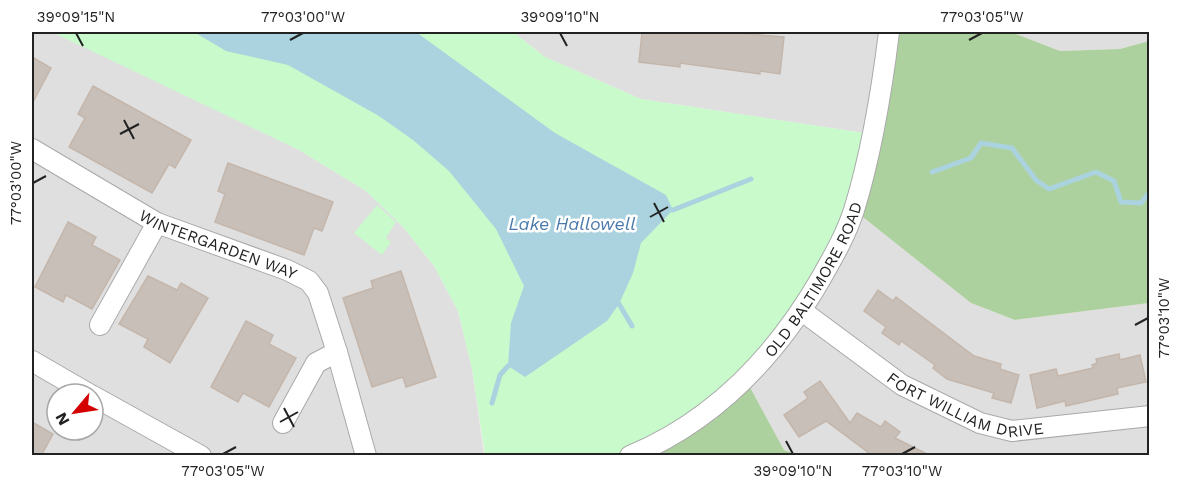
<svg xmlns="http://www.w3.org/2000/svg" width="1181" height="487" viewBox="0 0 1181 487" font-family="'Work Sans',sans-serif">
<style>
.residential{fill:#e0dfdf;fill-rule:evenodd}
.forest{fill:#add19e}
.park{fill:#c8facc}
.water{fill:#aad3df}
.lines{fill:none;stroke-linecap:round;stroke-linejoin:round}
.stream{stroke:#aad3df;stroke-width:5}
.building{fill:#c7bfb8;stroke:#c4b6ab;stroke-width:1.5}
.minor-casing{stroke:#a9a9a9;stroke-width:22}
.minor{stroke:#fff;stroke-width:20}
.ticks{fill:none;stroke:#222;stroke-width:2}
.labels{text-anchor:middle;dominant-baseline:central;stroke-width:5;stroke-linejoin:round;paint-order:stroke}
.street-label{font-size:16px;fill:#222;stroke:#fff}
.water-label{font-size:18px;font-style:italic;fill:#4a7aab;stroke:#fff}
.neatline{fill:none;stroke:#222;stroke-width:2}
.ticks-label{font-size:15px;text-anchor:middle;fill:#222}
</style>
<rect width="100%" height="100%" fill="#f2efe9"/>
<g class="residential">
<path d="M32 32H52L160 82 299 150 366 191 404 228 434 266 458 311 472 369 484 455H32ZM57 394H93V430H57Z"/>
<path d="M513 32H891L871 134 641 99 545 57Z"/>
<path d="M1011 32H1149V41L1120 49 1060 51Z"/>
<path d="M854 210 971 303 1015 320 1149 303V455H798L784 450 746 380Z"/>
</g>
<g class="forest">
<path d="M892 32H1011L1060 51 1120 49 1149 41V303L1015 320 971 303 854 210Z"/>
<path d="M746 380 784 450 798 455 630 456Z"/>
</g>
<g class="park">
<path d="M52 32H513L545 57 641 99 871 134 854 210 746 380 630 455H485L472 369 458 311 434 266 404 228 366 191 299 150Z"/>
<path d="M377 205 396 222 386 238 391 242 382 255 354 233Z"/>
</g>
<path class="water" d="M194 32H416L555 133 666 195 673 210 641 243 633 273 619 304 607 321 525 377 508 366 511 323 524 286 496 229 449 171 413 140 379 116 288 65 226 51Z"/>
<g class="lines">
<g class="stream">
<path d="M932 172 971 158 981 143 1012 148 1036 180 1049 189 1096 172 1114 181 1121 202 1141 203 1150 191"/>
<path d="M673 210 751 179"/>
<path d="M619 304 632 326"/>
<path d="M492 403 500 375 508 366"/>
</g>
</g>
<g class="building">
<path d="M642 32H724L784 37 780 74 760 71V74L680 63V67L639 62Z"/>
<path d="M32 57 51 68 32 104Z"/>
<path d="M93 86 191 140 175 168 169 164 152 193 69 147 85 118 78 114Z"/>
<path d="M228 163 333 202 322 231 314 228 304 255 215 222 225 194 218 191Z"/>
<path d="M68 222 96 237 92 245 120 260 92 309 66 295 63 302 35 287Z"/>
<path d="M401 271 436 377 406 387 403 377 372 387 343 298 373 288 371 281Z"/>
<path d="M148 276 177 290 181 283 208 298 170 363 144 347 148 339 119 324Z"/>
<path d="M878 290 893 301 896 297 974 356 1001 364 1000 369 1019 375 1011 403 992 398 994 393 947 379 933 368 935 365 901 341 899 345 882 333 886 327 864 311Z"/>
<path d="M246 321 273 335 269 344 296 358 269 407 243 393 238 402 211 387Z"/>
<path d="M1119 354 1120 360 1140 355 1146 382 1117 388 1118 394 1066 406 1065 401 1037 408 1030 375 1056 369 1058 376 1093 368 1092 365 1097 363 1096 359Z"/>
<path d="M820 381 850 423 857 413 881 427 885 421 900 432 895 438 931 456H873L826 421 799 437 784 415 808 398 804 392Z"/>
<path d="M32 422 53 434 41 456H32Z"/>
</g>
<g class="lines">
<g class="minor-casing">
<g id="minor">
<path id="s1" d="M32 149 157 223 287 270 309 281 318 293 337 352 366 456"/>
<path id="s2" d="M802 311 902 385 980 423 1012 431 1150 416"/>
<path d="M100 325 157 223"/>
<path d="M32 361 89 394"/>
<path d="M93 396 201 456"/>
<path d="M283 423 316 363 337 352"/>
<path id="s3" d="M630 456C714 421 775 357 820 280 833 257 846 235 854 210 871 155 882 89 889 32"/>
</g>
</g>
<use href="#minor" class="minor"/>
</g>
<path class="ticks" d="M76 33 83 46M560 33 567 46M290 40 303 33M969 40 982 33M124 120 134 139M120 134 139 124M33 183 46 176M654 203 664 222M650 217 668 207M1135 325 1148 318M284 408 294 427M280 422 298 412M786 441 793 454M223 454 236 447M902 454 915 447"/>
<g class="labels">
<g class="street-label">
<text stroke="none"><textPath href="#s1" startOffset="210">WINTERGARDEN WAY</textPath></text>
<text stroke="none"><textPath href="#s3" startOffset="261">OLD BALTIMORE ROAD</textPath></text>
<text stroke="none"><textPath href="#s2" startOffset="192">FORT WILLIAM DRIVE</textPath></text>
</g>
<g class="water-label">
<text x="572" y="223">Lake Hallowell</text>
</g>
</g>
<rect width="1181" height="487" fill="none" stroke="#ffffff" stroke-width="66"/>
<g transform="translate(75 412) rotate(241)"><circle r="28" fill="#ffffff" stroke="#a7a7a7" stroke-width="1.5"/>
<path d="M0-4.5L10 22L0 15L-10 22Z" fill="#d40000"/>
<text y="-9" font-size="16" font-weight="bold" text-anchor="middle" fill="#222222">N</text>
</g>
<rect x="33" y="33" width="1115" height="421" class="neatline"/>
<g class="ticks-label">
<text x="76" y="22">39°09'15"N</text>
<text x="303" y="22">77°03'00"W</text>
<text x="560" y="22">39°09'10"N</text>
<text x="982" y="22">77°03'05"W</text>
<text transform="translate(16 183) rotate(-90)" y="5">77°03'00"W</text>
<text transform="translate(1164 318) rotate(-90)" y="5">77°03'10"W</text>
<text x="223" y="476">77°03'05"W</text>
<text x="793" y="476">39°09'10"N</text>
<text x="902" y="476">77°03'10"W</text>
</g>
</svg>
